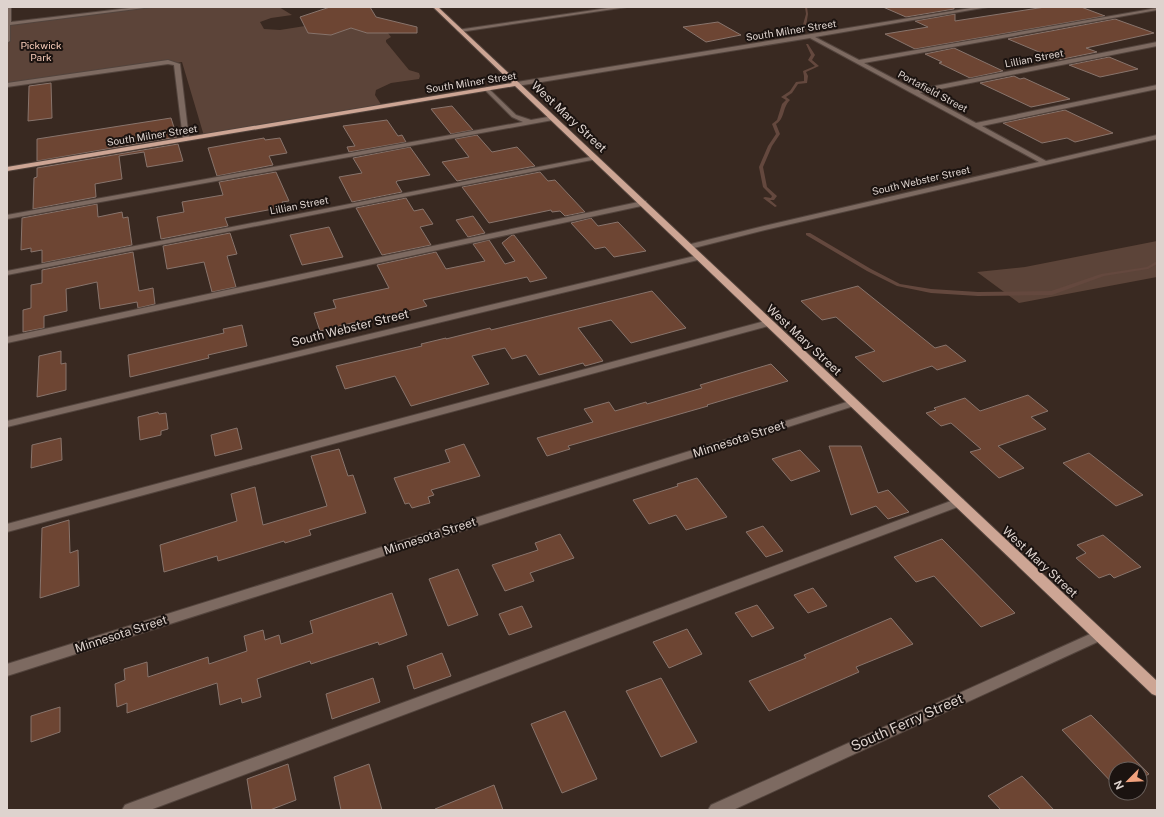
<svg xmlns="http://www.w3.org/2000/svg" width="1164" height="817" viewBox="0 0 1164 817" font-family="'Public Sans',sans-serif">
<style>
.green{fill:#5c4439}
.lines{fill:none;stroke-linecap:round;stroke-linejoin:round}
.stream{fill:#64483e;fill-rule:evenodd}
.building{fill:#6d4533;stroke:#88746c}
.minor-casing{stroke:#53443d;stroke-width:2}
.major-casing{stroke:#53443d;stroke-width:2}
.minor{fill:#7d6a61;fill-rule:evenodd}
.major{fill:#cda594;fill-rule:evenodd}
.labels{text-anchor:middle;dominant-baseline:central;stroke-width:4;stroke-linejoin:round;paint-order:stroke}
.far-street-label{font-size:10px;fill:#ded3ce;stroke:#1b1310}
.far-park-label{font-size:10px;fill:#f6cbb8;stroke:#1b1310}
.street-label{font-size:12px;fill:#ded3ce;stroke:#1b1310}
.near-street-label{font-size:14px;fill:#ded3ce;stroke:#1b1310}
</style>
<rect width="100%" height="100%" fill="#392921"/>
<g class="green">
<path d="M150 7H165V8L177 7H279L292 15 271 18 260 22 264 29 280 30 305 26 308 33 331 35 351 28 367 33H388L391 37 386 40V42L409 70 419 73 420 76 419 79 391 83 376 90 375 95 382 106 204 136 182 62 7 86 8 24Z"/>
<path d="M1157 241V277L1019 303 977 272 1025 267Z"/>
</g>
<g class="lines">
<g class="stream">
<path d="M805 7H807L808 14 805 32 803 33 801 32 806 14Z"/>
<path d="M806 44H808L815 55 812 60 819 66 806 72 808 76 807 83 798 84 792 93 786 97 790 100C782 108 785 119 776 124L780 134 772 146 763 167 767 187 777 196 774 200H770L777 206 775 207 763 198 765 197 771 198 772 196 763 187 759 167 768 146 776 134 772 124 777 120 782 104 786 100 781 97 790 91 796 82 804 81V76L803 71 815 66 808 60 811 55Z"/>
<path d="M806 233H810L871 269 900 284 931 289 978 292 1051 291 1101 274 1147 267 1157 261V264L1148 269 1104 276 1052 295 978 296 931 293 897 286 867 271 806 235Z"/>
</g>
</g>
<g class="building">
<path d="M330 7H370L376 17 417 27V33H367L351 28 331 35 308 33 300 17Z"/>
<path d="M883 7H954V9L906 17Z"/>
<path d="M1045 7H1081L1105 16 915 49 885 34 928 27 915 21 955 14V21Z"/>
<path d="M1115 19 1154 33 1086 48 1097 52 1058 60 1008 39Z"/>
<path d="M718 22 741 35 706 42 683 27Z"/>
<path d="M954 48 1003 71 970 78 939 63 942 62 925 54Z"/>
<path d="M1109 57 1138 69 1100 77 1069 65Z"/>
<path d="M1014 76 1020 79 1024 78 1070 99 1031 107 980 83Z"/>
<path d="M51 83 52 118 28 121 29 86Z"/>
<path d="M452 106 473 130 451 134 431 109Z"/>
<path d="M1065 110 1113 133 1075 142 1067 138 1042 143 1003 123Z"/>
<path d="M171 118 177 137 37 161V139Z"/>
<path d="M387 120 398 136 402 135 406 142 349 152 347 147 355 146 343 126Z"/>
<path d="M477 135 492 152 517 147 535 166 457 181 442 162 469 157 455 139Z"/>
<path d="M264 138 265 140 280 138 287 153 269 156 273 165 217 176 208 148Z"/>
<path d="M178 144 183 161 147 167 144 152 119 156 122 179 95 184 96 197 33 209 34 178 37 177V168Z"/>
<path d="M410 147 430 175 397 181 396 182 402 192 352 202 339 177 362 173 353 158Z"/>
<path d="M276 172 289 201 282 202 284 207 225 218 228 226 161 239 157 217 184 212 182 202 223 195 219 182Z"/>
<path d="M540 172 548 181 555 180 585 212 565 216 560 211 552 212 551 210 489 223 462 187Z"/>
<path d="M406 198 414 211 423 209 433 224 420 227 431 245 382 255 356 208Z"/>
<path d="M97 204 98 217 122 212 123 218 128 217 132 245 42 263V250L31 252V248L21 250 22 218Z"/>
<path d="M473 216 485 233 468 237 456 220Z"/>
<path d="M591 218 598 226 618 222 646 251 614 257 605 247 595 249 571 223Z"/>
<path d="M329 227 343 257 302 265 290 235Z"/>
<path d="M230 233 237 254 227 256 236 287 212 292 204 262 167 269 163 246Z"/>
<path d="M512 235H514L547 278 530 282 527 277 423 300 427 306 361 323 360 321 320 331 314 313 336 308 333 300 389 288 377 265 436 252 446 269 485 261 473 244 489 240 505 264 515 261 502 243Z"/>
<path d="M133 252 139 291 153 288 155 304 138 308 137 302 100 309 97 282 66 289 67 311 44 316V328L23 332V310L31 308V285L42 283V270Z"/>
<path d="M858 286 935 348 946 345 966 361 937 370 932 366 883 382 855 357 875 351 836 317 822 320 801 301Z"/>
<path d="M652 291 686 328 631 343 611 320 578 328 603 361 585 366 583 363 539 375 526 355 512 359 505 348 472 356 489 384 411 406 395 376 345 389 336 366 422 346 421 344 446 338V339L490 328 491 330Z"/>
<path d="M242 325 247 346 208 355 209 358 130 377 128 355 224 333 223 329Z"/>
<path d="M61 351V364L66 363V390L37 397 39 356Z"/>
<path d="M771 364 788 381 707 405 708 406 568 446 570 449 547 456 537 438 593 422 584 409 609 402 615 411 646 402 647 404 702 388 700 385Z"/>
<path d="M1028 395 1048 411 1031 417 1046 429 998 446 1024 468 999 478 970 452 981 449 951 423 941 426 926 413 936 410 934 408 965 398 980 411Z"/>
<path d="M158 412 159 414 166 413 168 429 161 431V435L140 440 138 417Z"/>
<path d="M237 428 242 449 215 456 211 435Z"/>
<path d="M61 438 62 460 31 468 32 445Z"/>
<path d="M464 444 480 476 431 490 434 495 428 497 430 503 412 508 409 503 405 504 394 478 450 462 445 450Z"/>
<path d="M829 446H861L878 493 888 490 909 512 888 519 876 506 851 515Z"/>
<path d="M339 449 348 476 353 475 366 513 309 530 311 535 285 543 284 541 218 561 217 556 164 572 160 545 237 521 231 494 255 487 263 525 327 506 311 456Z"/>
<path d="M800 450 820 471 791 481 772 459Z"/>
<path d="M1089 453 1126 482 1143 495 1116 506 1063 463Z"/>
<path d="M697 478 727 517 686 530 676 515 649 524 633 500 678 486 677 484Z"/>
<path d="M69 520 70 553 78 550 79 586 40 598 42 528Z"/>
<path d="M763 526 783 551 766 557 746 532Z"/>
<path d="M560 534 574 558 530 573 534 581 505 591 492 565 538 550 535 543Z"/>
<path d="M1103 535 1141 567 1114 578 1110 574 1099 578 1076 558 1086 553 1077 545Z"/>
<path d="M942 539 1015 613 981 627 934 576 916 582 894 557Z"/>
<path d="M458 569 478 615 448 626 429 579Z"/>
<path d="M813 588 827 606 808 613 794 595Z"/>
<path d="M392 593 407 635 379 645 378 642 311 664 310 661 257 679 261 697 242 703 241 698 220 705 217 683 127 713V703L117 707 115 684 125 680 124 669 147 662 148 677 208 657 209 664 247 651 244 636 263 630 265 640 279 635 281 644 313 633 310 621Z"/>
<path d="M757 605 774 628 752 637 735 613Z"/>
<path d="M522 606 532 627 509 635 499 614Z"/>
<path d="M891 618 913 644 856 667 859 672 769 711 749 681 806 658 804 655Z"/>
<path d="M687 629 702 654 669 668 653 642Z"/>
<path d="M442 653 451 676 414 689 407 666Z"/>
<path d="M373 678 380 702 332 719 326 694Z"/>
<path d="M661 678 697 742 661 757 626 691Z"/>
<path d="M60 707V732L31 742V716Z"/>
<path d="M565 711 597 779 562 793 531 724Z"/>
<path d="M1091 715 1149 774 1140 779V769H1116V787L1062 730Z"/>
<path d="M288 764 296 800 270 810H252L247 779Z"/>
<path d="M369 764 382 810H341L334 777Z"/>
<path d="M1022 776 1054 810H1001L988 796Z"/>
<path d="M494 785 503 810H435V809Z"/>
</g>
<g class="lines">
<g class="minor-casing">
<g id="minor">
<path d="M7 7H11V22L138 7H152L10 25V41L7 43Z"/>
<path d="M615 7H627L460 32 457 30Z"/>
<path d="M977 7H988L815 37 859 60 1157 8V10L864 63 915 90 1157 42V46L920 93 976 123 1157 85V89L982 126 1046 161 1157 135V139L765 230 690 249H687V245L764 226 1039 162 810 38 517 86 514 84 517 82Z"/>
<path d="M168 60 180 64 189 139 186 141 183 139 174 65 168 64 7 87V83Z"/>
<path d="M487 87 516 115 531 120 553 116 556 118 553 120 7 219V215L523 122 512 117 484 89Z"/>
<path d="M595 156 598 158 597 159 7 275V271Z"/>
<path d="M643 201H646V205L7 343V337Z"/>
<path d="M699 255H702V259L7 427V421Z"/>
<path d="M769 320 772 321 773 323 772 325 7 532V524Z"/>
<path d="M853 400 858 403 857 405 7 676V664Z"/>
<path d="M959 498 963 499 965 502 963 505 150 810H122L125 805 130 803Z"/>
<path d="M1099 630 1104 631 1105 635 1104 639 733 810H708L711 805Z"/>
</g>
</g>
<g class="major-casing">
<path id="major" d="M433 7H438L1157 681V696L1152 694 515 86 7 171V167L512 83Z"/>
</g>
<use href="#minor" class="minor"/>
<use href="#major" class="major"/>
</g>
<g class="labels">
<g class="far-street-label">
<text transform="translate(791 30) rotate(-9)">South Milner Street</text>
<text transform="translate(1034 58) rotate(-11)">Lillian Street</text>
<text transform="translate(471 82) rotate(-9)">South Milner Street</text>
<text transform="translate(933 91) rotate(28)">Portafield Street</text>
<text transform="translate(152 135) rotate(-9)">South Milner Street</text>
<text transform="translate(921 180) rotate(-13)">South Webster Street</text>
<text transform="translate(299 205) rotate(-11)">Lillian Street</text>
</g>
<g class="far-park-label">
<text x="41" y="45">Pickwick<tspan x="41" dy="12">Park</tspan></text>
</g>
<g class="street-label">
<text transform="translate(569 117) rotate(43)">West Mary Street</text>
<text transform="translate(350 328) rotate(-14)">South Webster Street</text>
<text transform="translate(804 340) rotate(43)">West Mary Street</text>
<text transform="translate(739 439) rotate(-18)">Minnesota Street</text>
<text transform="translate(430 536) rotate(-18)">Minnesota Street</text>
<text transform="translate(1040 562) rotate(43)">West Mary Street</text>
<text transform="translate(121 634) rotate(-18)">Minnesota Street</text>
</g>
<g class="near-street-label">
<text transform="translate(907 722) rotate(-24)">South Ferry Street</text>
</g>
</g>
<rect width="1164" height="817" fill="none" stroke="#ded3ce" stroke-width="16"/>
<g transform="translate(1128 781) rotate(246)"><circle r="19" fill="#1b1310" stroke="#69605c"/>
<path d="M0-3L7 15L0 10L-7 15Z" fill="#f1a17d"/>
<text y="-6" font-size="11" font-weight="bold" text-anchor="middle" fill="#ded3ce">N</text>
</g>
</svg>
